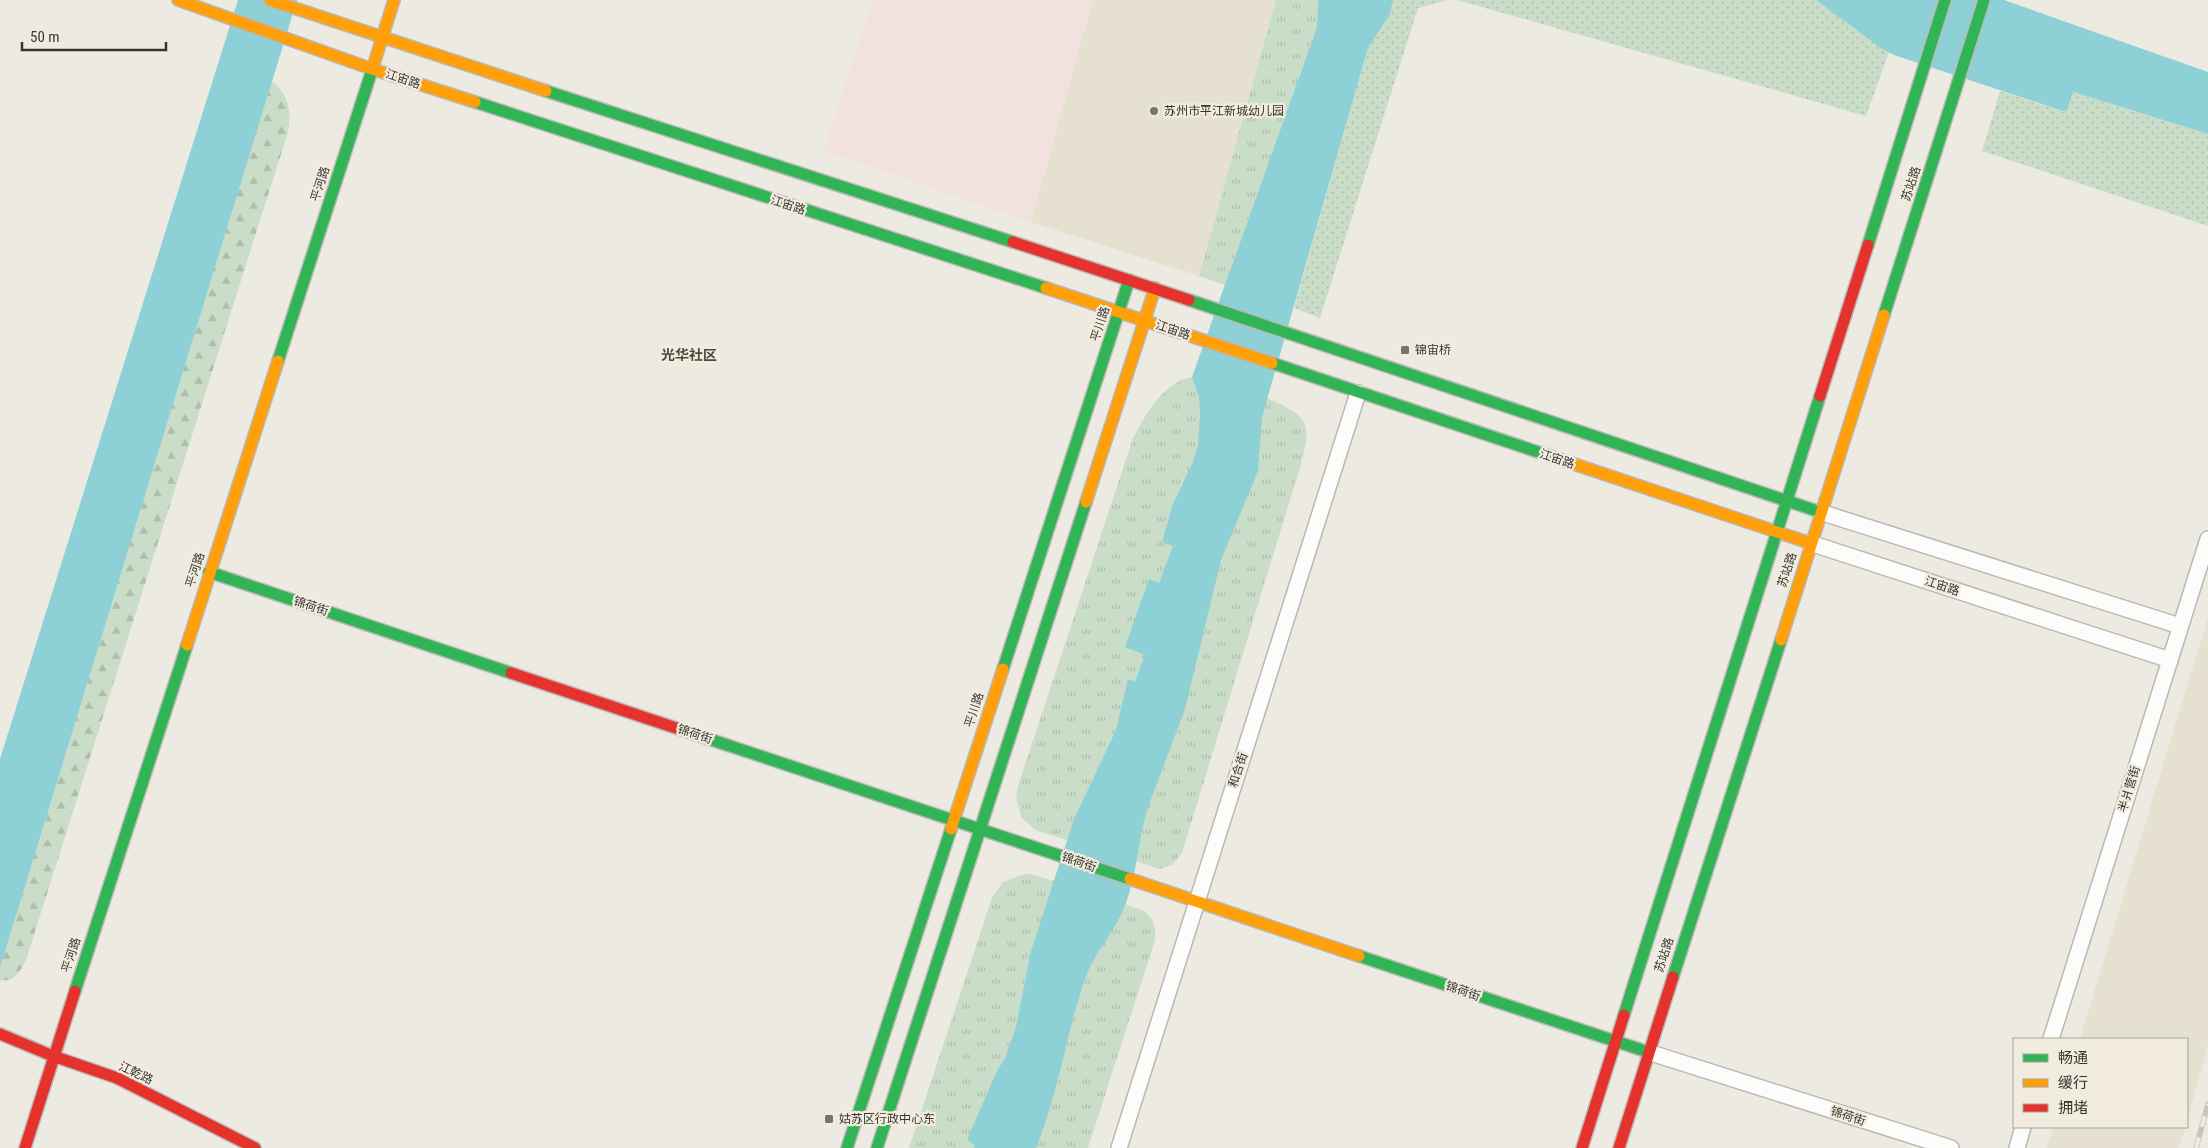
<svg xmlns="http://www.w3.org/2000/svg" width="2208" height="1148" viewBox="0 0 2208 1148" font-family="'Roboto Condensed','Noto Sans SC',sans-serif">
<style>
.commercial{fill:#f2e2dd}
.built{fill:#e5e0d0}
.grass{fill:url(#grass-dots)}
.forest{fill:url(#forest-firs)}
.park{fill:url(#park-tufts)}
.water{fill:#8dd1d6}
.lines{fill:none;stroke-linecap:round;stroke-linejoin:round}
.street-casing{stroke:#bab8b2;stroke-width:18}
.fast-casing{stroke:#bab8b2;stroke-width:14}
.slow-casing{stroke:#bab8b2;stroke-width:14}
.jam-casing{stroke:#bab8b2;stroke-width:14}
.street{stroke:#fcfcfb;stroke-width:15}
.fast{stroke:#30b455;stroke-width:11}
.slow{stroke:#ff9f0a;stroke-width:11}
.jam{stroke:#e5322d;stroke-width:11}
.rail-casing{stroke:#c7c5c3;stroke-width:5.5}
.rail{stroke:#f1ecde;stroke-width:4;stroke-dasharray:11;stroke-linecap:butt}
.poi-dot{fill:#77746e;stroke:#f1ecde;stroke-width:2}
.labels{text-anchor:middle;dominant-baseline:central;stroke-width:4.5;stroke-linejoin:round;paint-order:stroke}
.street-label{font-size:12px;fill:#373530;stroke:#f1ecde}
.poi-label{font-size:12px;fill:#373530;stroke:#f1ecde;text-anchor:start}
.neighbourhood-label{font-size:14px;font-weight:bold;fill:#4c483c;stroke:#f1ecde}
</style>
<defs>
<pattern id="grass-dots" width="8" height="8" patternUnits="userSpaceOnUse" patternTransform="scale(1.25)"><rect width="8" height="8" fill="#caddc8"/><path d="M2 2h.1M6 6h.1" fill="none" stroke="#aebeac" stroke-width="1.8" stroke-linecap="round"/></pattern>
<pattern id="forest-firs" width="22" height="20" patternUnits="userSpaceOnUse" patternTransform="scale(1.25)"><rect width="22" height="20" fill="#caddc8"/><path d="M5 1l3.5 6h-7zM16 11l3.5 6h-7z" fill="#aebeac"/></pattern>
<pattern id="park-tufts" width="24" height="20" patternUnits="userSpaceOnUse" patternTransform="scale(1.25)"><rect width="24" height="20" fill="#caddc8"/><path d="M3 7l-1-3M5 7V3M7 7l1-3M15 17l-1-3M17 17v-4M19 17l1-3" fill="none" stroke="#aebeac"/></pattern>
</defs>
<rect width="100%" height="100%" fill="#edeae2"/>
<path class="commercial" d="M873 0H1093L1031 222 824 151Z"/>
<g class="built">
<path d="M1093 0H1276L1199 276 1031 222Z"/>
<path d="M2208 617V1045L2187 1121V1039H2080Z"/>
<path d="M2053 1127H2185L2179 1148H2047Z"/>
</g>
<g class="grass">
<path d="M1393 0H1448L1418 8 1320 318 1294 308 1368 48 1390 14Z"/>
<path d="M1457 0H1816L1889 52 1866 116Z"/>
<path d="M2000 91 2065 112 2072 92 2208 134V226L1982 151Z"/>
</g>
<path class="forest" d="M272 81C288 93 292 112 288 132L26 960C20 971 15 983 0 980V968Z"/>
<g class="park">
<path d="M1276 0H1318L1317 27 1225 285 1199 276Z"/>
<path d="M1192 377H1203C1225 385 1295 402 1304 422 1310 434 1304 451 1301 464L1182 853 1172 865 1160 869 1035 830 1021 817 1016 798 1018 786 1133 438C1146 414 1162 383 1192 377Z"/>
<path d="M1024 874H1031L1054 881 1142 910C1154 918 1156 926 1155 940L1088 1148H909L992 898 1003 882Z"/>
</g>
<g class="water">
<path d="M238 0H297L0 968V759Z"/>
<path d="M1318 0H1393L1390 14 1368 48 1262 417 1258 471 1221 560 1185 709 1147 810C1138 841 1137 873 1126 903 1117 929 1096 950 1086 976 1066 1033 1059 1092 1036 1148H974L975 1145 967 1140 996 1073 1005 1058 1016 1027 1031 951 1074 819 1116 730 1128 679 1135 682 1145 655 1125 647 1149 579 1159 583 1173 546 1162 542 1173 504 1193 462 1198 445 1200 415 1199 397 1192 377 1317 27Z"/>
<path d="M1816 0H2004L2208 72V134L2073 92 2066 112 1894 55 1881 48Z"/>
</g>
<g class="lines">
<g class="street-casing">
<g id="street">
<path d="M1820 512 2180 626"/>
<path d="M1810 543 2170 660"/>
<path d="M2051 1039 2208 539"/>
<path d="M1648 1052 1951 1148"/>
<path d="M1119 1148 1358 393"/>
<path d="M2017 1148 2023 1127"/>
</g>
</g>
<g class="fast-casing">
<g id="fast">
<path d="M546 91 1013 242"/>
<path d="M475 102 1046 288"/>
<path d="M1868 245 1945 0"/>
<path d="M1189 300 1820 512"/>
<path d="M1884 315 1984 0"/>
<path d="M278 361 373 67"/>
<path d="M1272 363 1571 463"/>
<path d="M209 572 511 673"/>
<path d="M1003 669 1129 280"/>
<path d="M703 737 1130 879"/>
<path d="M1359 956 1648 1052"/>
<path d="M1673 977 1781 640"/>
<path d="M75 991 187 645"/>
<path d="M1624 1015 1820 396"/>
<path d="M847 1148 951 829"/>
<path d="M877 1148 1086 502"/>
</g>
</g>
<g class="slow-casing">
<g id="slow">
<path d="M178 0 372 69 475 102"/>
<path d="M270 0 546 91"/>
<path d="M373 67 394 0"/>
<path d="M1046 288 1272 363"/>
<path d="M1571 463 1810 543"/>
<path d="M1086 502 1155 288"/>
<path d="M1781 640 1884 315"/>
<path d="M187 645 278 361"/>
<path d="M951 829 1003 669"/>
<path d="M1130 879 1359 956"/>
</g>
</g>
<g class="jam-casing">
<g id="jam">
<path d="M1013 242 1189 300"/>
<path d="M1820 396 1868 245"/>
<path d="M511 673 703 737"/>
<path d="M0 1034 53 1056 117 1078 255 1148"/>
<path d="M25 1148 75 991"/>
<path d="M1582 1148 1624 1015"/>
<path d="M1619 1148 1673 977"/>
</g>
</g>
<use href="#street" class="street"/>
<use href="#fast" class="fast"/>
<use href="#slow" class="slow"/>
<use href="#jam" class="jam"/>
<g class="rail-casing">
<path id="rail" d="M2196 1148 2208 1104"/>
</g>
<use href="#rail" class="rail"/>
</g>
<g class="poi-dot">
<circle cx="1154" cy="111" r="5"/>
<rect x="1400" y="345" width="10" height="10" rx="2.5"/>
<rect x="824" y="1114" width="10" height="10" rx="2.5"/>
</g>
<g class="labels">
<g class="street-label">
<text transform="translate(403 79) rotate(18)">江宙路</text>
<text transform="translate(320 184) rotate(-72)">平河路</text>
<text transform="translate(1911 184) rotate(-72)">苏站路</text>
<text transform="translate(788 205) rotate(18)">江宙路</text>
<text transform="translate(1100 324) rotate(-72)">平川路</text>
<text transform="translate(1173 330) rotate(19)">江宙路</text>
<text transform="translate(1557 459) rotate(18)">江宙路</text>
<text transform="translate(195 570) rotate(-72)">平河路</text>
<text transform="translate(1787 570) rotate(-72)">苏站路</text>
<text transform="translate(1942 586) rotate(18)">江宙路</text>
<text transform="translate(311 606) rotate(18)">锦荷街</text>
<text transform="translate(974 710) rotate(-72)">平川路</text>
<text transform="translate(695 734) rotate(18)">锦荷街</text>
<text transform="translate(1238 770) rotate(-72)">和合街</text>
<text transform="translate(2129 789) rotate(-73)">半爿营街</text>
<text transform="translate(1079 862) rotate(19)">锦荷街</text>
<text transform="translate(71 955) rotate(-72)">平河路</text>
<text transform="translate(1664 955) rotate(-72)">苏站路</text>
<text transform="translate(1463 991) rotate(19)">锦荷街</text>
<text transform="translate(136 1073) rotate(25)">江乾路</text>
<text transform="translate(1848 1116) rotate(18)">锦荷街</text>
</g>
<g class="poi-label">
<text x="1164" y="111">苏州市平江新城幼儿园</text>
<text x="1415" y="350">锦宙桥</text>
<text x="839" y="1119">姑苏区行政中心东</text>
</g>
<g class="neighbourhood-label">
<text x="689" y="355">光华社区</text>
</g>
</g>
<rect x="2013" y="1038" width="175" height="90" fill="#f1ecde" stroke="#a7a398"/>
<rect x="2023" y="1054" width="25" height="8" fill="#30b455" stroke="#a7a398"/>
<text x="2058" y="1063" font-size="15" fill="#373530">畅通</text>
<rect x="2023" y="1079" width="25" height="8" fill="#ff9f0a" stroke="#a7a398"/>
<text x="2058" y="1088" font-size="15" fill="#373530">缓行</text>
<rect x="2023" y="1104" width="25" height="8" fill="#e5322d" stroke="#a7a398"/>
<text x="2058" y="1113" font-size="15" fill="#373530">拥堵</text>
<path d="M22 42v8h144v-8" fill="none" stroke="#373530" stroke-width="2.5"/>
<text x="30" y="42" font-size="15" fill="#373530" stroke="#f1ecde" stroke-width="4" paint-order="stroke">50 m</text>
</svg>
